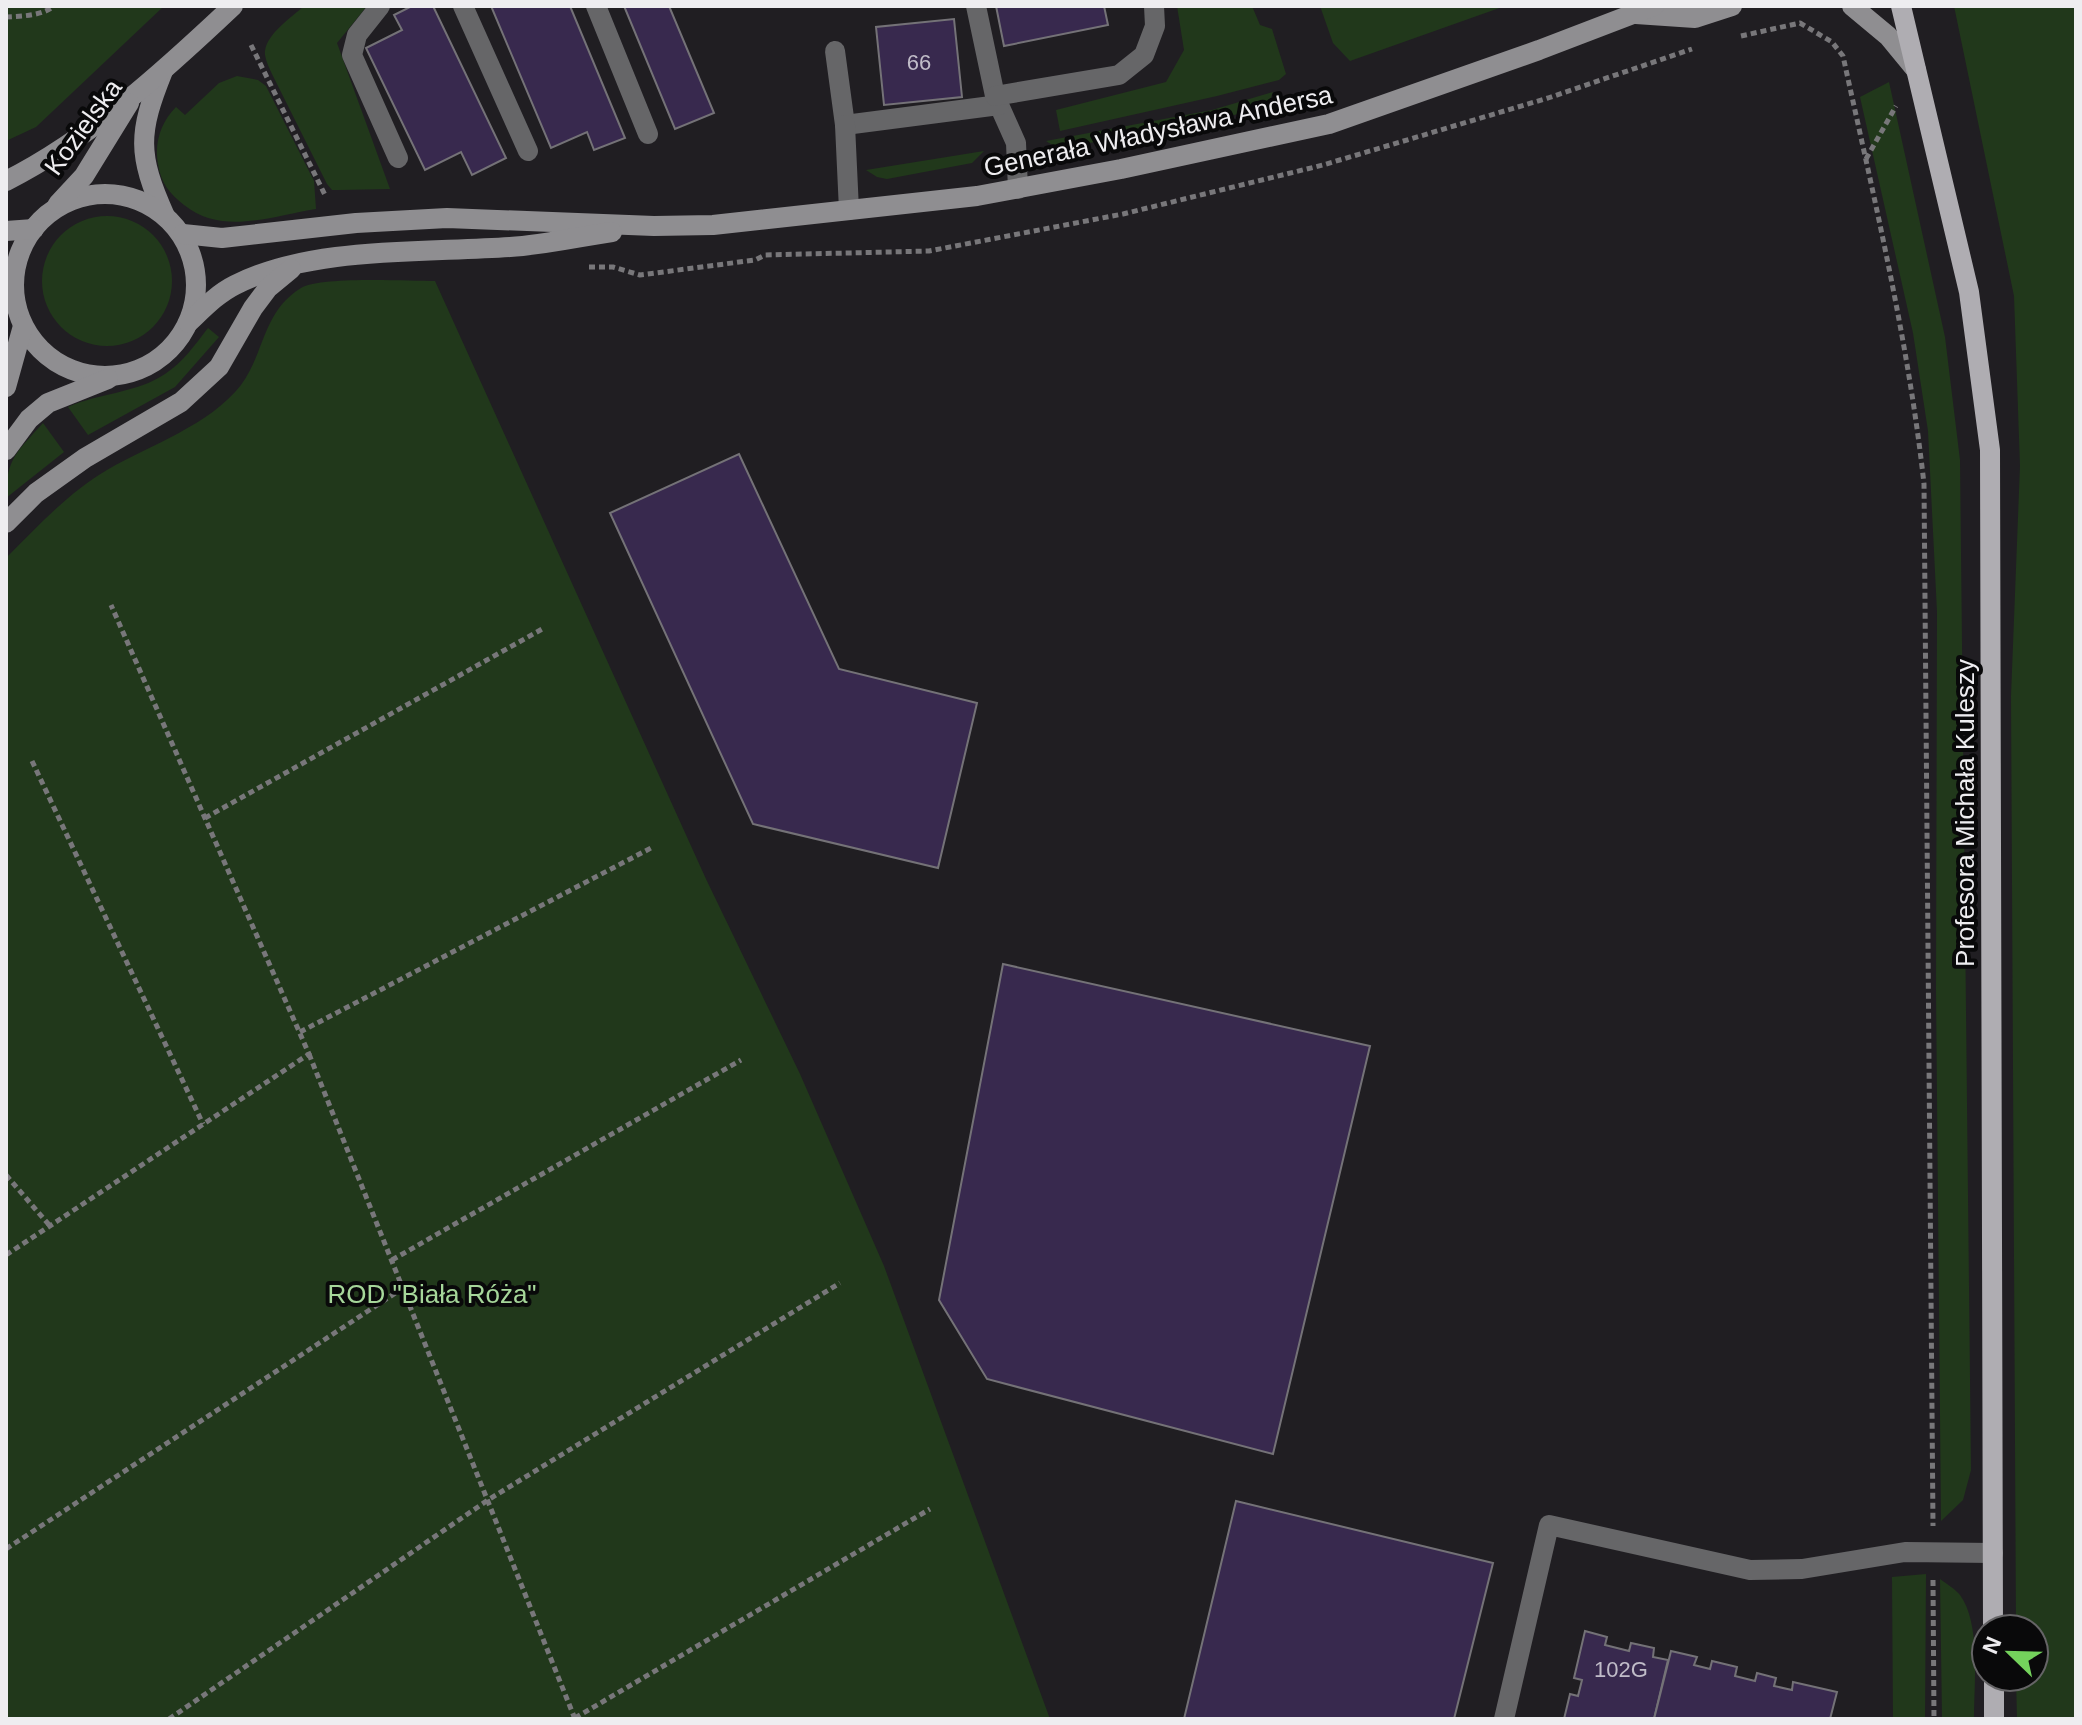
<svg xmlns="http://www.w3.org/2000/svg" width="2082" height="1725" viewBox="0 0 2082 1725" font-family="Helvetica,sans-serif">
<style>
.green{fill:#21381b}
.building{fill:#38294e;stroke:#747277;stroke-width:2}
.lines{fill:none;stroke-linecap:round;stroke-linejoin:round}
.path{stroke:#78777a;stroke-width:5;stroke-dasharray:6 4;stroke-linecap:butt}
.lane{stroke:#666668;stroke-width:20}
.street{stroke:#666668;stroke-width:20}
.secondary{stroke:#8f8e91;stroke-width:20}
.primary{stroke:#afadb2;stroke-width:20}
.labels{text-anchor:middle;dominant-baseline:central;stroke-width:8;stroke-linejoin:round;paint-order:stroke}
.number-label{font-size:22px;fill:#c0bcc8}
.street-label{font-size:26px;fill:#eeedf0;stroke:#09090a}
.park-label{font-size:26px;fill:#a6d79a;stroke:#09090a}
</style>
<rect width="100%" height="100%" fill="#201e22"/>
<g class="green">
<path d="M6 6H164L36 127 6 141Z"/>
<path d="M304 6H367L337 43 390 189 339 190H332L327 184 272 74C269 68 266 61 265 55 263 36 291 18 304 6Z"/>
<path d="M1177 6H1252L1260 25 1272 29 1286 74 1279 80 1217 96 1060 131 1056 110 1166 82 1184 50Z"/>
<path d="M1320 6H1505L1350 61 1333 43Z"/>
<path d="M1954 6H2076V1719H2017L2016 1677H2034V1629H2016L2011 696 2020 466 2014 296Z"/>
<path d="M237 76 258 80 266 86 314 181 316 209C271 216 223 236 184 205 169 193 161 183 158 164 154 143 161 122 176 107L185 115 219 83Z"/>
<path d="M1889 82 1945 337 1960 460 1971 1470 1963 1500 1941 1521 1936 990 1937 612 1928 431 1913 333 1860 97Z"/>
<path d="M1273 92 1269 102C1204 131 1127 136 1057 148L1046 141 1212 110Z"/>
<path d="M984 151 972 163 887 179 877 177 866 170Z"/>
<circle cx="107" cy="281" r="65"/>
<path d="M435 281 706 879 800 1074 884 1266 1050 1719H6V558C37 527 69 492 107 470 150 445 210 425 241 385 265 353 262 312 301 288 321 276 408 281 435 281Z"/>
<path d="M208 328 219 337 175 387 88 435 68 407C99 393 137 393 165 374 183 362 195 345 208 328Z"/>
<path d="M43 423 64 452 6 498C6 458 18 451 43 423Z"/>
<path d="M1926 1574 1925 1719H1893L1892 1577Z"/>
<path d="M1940 1579C1947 1584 1955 1589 1960 1595 1981 1623 1974 1685 1974 1719H1942Z"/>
</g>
<g class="building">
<path d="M412 6H433L506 158 472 175 461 152 425 170 366 48 402 30 394 15Z"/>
<path d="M491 6H570L625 138 594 150 587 132 551 148Z"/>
<path d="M624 6H669L714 113 675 129Z"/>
<path d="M996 6H1104L1108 25 1004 46Z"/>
<path d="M954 19 962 97 884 105 876 27Z"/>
<path d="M739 454 839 669 977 703 938 868 753 824 610 513Z"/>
<path d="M1003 964 1370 1046 1273 1454 987 1379 939 1300Z"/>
<path d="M1236 1501 1493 1563 1454 1719H1184Z"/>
<path d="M1585 1631 1607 1637 1605 1645 1629 1651 1631 1643 1654 1648 1653 1657 1668 1660 1654 1719H1564L1570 1694 1578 1696 1582 1680 1574 1678Z"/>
<path d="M1671 1651 1697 1657 1694 1665 1710 1669 1712 1661 1737 1667 1735 1676 1755 1681 1757 1673 1776 1678 1774 1686 1792 1690 1793 1682 1837 1692 1830 1719H1654Z"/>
</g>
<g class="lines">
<g class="path">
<path d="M6 17C22 16 42 16 54 6"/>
<path d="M1741 36 1800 23 1832 42 1843 56C1874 198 1908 339 1924 484L1933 1526"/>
<path d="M251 45 326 197"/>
<path d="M1866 159 1896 106"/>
<path d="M589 267H613L640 275 755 260 765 255 929 251 1123 214 1323 165 1548 98 1692 49"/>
<path d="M32 761 203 1124"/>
<path d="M205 818 544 628"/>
<path d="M300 1032 651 848"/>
<path d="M309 1054 575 1719"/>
<path d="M6 1175 50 1226"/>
<path d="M6 1255 309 1054 111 605"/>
<path d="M392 1260 741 1060"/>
<path d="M6 1549 403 1288"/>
<path d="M1933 1580 1934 1719"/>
<path d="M575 1718 930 1509"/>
<path d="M169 1719 488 1500 840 1283"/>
</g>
<g class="lane">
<path d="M380 6 357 35 352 55 398 158"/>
<path d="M463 6 528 151"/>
<path d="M596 6 648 134"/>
<path d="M976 6 995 96 1016 143 1018 189"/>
<path d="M835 51 845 125 999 105"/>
<path d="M995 96 1119 75 1144 55 1155 26 1154 6"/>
<path d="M845 125 849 210"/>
</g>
<path class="street" d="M1504 1719 1549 1525 1750 1570 1802 1569 1905 1552 1993 1553"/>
<g class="secondary">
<path d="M1852 6 1888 36 1916 70"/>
<path d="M1636 14 1695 18 1732 6"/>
<path d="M163 71C138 133 137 154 165 216"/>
<path d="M6 181C91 138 164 71 233 6"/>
<circle cx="105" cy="285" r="91"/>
<path d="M58 204 84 176 129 103"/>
<path d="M6 231 34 229"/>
<path d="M183 234 222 238 356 223 447 218 654 226 713 225 977 196 1121 169 1329 124 1539 50 1654 6"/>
<path d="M188 323C203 309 217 294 235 285 311 246 425 253 510 247 544 245 578 237 612 232"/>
<path d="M6 387 23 326"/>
<path d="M6 450 29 419 48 403 108 379"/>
<path d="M6 523 36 493 85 458 181 402 219 367 253 308 268 288 291 269"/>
</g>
<g class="primary">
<path d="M1901 6 1969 292 1990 450 1993 1629"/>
<path d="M1994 1677V1719"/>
</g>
</g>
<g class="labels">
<g class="number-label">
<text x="919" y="62">66</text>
<text x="1621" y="1669">102G</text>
</g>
<g class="street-label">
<text transform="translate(83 127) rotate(-54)">Kozielska</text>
<text transform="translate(1158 131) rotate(-12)">Generała Władysława Andersa</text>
<text transform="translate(1965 813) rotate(-90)">Profesora Michała Kuleszy</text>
</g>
<g class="park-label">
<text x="432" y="1294">ROD "Biała Róża"</text>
</g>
</g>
<rect width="2082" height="1725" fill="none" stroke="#eeedf0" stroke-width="16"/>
<g transform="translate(2010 1653) rotate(293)"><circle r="38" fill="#09090a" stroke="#656466" stroke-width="2"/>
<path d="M0-6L14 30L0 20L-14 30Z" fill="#74d25c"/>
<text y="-12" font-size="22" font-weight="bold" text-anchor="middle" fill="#eeedf0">N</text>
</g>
</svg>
